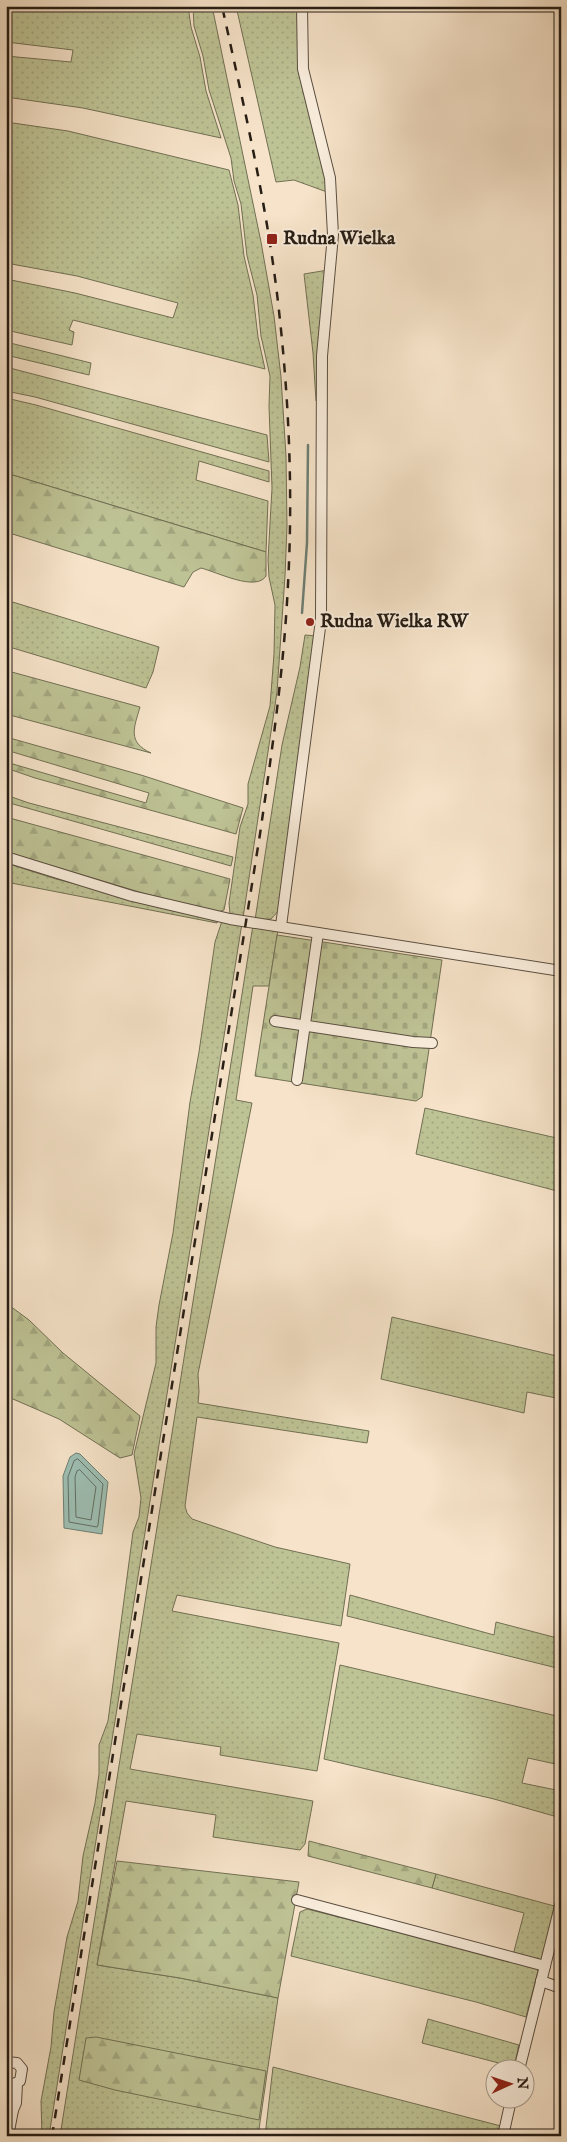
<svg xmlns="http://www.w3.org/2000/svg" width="567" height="2142" viewBox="0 0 567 2142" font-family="'IM FELL English',serif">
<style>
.grass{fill:url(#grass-dots);stroke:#727054}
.forest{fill:url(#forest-firs);stroke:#727054}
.cemetery{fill:url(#cemetery-stones);stroke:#727054}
.water{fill:#9dbeb2;stroke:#6d7e73}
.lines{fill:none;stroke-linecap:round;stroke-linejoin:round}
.shore{stroke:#626e63;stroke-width:1}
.stream{stroke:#6d7e73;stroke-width:2.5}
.minor-casing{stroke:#5a4e41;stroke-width:12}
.minor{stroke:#f9eddc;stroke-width:10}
.rail{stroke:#261d14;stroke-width:2.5;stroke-dasharray:9 9;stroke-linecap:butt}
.poi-dot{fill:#8f2418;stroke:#f9eddc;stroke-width:2}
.labels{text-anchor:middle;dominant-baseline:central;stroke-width:4;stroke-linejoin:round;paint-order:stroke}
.poi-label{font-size:19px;font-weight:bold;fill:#261d14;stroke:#f9eddc;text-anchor:start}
</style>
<defs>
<pattern id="grass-dots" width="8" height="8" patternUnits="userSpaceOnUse" patternTransform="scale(1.25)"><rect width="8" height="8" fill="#bec395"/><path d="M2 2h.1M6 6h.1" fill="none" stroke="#a3a780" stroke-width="1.8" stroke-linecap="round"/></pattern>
<pattern id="forest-firs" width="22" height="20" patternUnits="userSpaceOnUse" patternTransform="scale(1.25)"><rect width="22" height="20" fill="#bec395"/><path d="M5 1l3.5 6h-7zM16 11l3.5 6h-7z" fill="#a3a780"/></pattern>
<pattern id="cemetery-stones" width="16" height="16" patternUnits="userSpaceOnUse" patternTransform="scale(1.25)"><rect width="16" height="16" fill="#bec395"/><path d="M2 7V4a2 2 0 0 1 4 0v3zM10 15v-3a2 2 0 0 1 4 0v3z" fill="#a3a780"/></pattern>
</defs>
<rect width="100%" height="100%" fill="#f6e3c9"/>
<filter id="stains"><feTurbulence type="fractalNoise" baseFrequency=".004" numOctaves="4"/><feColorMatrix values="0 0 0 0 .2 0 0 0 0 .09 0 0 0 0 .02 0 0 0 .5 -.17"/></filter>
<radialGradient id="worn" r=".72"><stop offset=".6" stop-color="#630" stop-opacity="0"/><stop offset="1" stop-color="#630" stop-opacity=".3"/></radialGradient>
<g class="grass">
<path d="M6 6H188L191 27 200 57 206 91 221 138 83 108 6 97V56L71 62 73 50 6 42Z"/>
<path d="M193 6H212L261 242 274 316 281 377 286 456 287 526 285 576 277 692 243 918 230 914 229 903 240 827 248 804V784L270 706 274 654 275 605 269 577 268 560 272 488 269 406 270 376 261 336 257 295 247 256 241 204 234 181 231 158 209 90 203 56 194 26Z"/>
<path d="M236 6H300V36L326 171 327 192 294 180 276 182Z"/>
<path d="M6 122 68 131 229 170 238 205 244 256 253 295 258 337 265 369 73 320 69 330 74 332 72 345 6 330V279L75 293 173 318 178 303 77 276 6 263Z"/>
<path d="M328 270 319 401H316L313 353 304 274Z"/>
<path d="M6 342 91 363 89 375 6 355Z"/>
<path d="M6 367 267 435 269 462 35 397 6 391Z"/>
<path d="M6 398 36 405 269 471V482L199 461 196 480 268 501 266 552 6 473Z"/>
<path d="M6 600 159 647 153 672 146 688 6 646Z"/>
<path d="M305 635 316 636 280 909 271 919 255 920 282 745 300 667Z"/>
<path d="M6 795 29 803 233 857 231 866 6 802Z"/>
<path d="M6 863 56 879 218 920 217 923 6 882Z"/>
<path d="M222 921 242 923 49 2136H42L41 2101 51 2047 54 2012 67 1937 78 1901 83 1856 95 1803 99 1774V1745L108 1721 133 1532 139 1517 141 1498 134 1454 156 1363V1327L159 1305 173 1233 190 1102 199 1052 215 942Z"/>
<path d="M253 925 278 930 269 986H253L236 1100 252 1103 198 1374 199 1392 198 1403 369 1431 367 1443 197 1417 185 1506 187 1513 192 1519 275 1547 350 1564 341 1626 177 1595 172 1611 339 1643 317 1771 220 1755 221 1747 137 1734 130 1769 313 1801 305 1844 300 1850 213 1837 216 1815 126 1801 97 1965 180 1978 278 1998 258 2136 209 2134V2136H60Z"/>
<path d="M425 1108 561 1139V1192L416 1154Z"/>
<path d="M392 1317 561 1357V1399L527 1392 524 1413 381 1379Z"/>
<path d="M350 1595 494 1635 496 1622 561 1639V1669L347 1616Z"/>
<path d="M340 1665 561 1717 560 1765 528 1758 522 1783 561 1791V1818L494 1799 324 1759Z"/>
<path d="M436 1874 558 1907 542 1961 513 1955 524 1913 432 1888Z"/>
<path d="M307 1909 534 1967 538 1971 526 2017 476 2002 291 1956 300 1912Z"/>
<path d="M428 2019 519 2045 514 2067 422 2043Z"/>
<path d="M273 2067 501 2126 499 2136H265Z"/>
</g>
<g class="forest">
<path d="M6 473 266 552V576C256 592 217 572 201 568L193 572 184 587 6 532Z"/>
<path d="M6 656 12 658 8 671 140 707C134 728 127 742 151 753L6 714Z"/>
<path d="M6 737 141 775 243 808 236 834 35 778 6 768V762L146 803 149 793 6 750Z"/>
<path d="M6 817 230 879 224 910 218 912 146 894 6 852Z"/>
<path d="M6 1303 29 1320 63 1353 140 1416 132 1455 120 1458 59 1419 6 1396Z"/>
<path d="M309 1841 436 1874 432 1888 308 1856Z"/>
<path d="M117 1861 299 1882 278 1998 180 1978 97 1965Z"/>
<path d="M96 2037 266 2071 259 2120 115 2090 79 2080 86 2038Z"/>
</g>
<path class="cemetery" d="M277 935 442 960 422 1097 416 1101 255 1076Z"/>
<path class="water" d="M76 1453 80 1454 108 1482 102 1534 64 1528 63 1476 70 1457Z"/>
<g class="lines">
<g class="shore">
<path d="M78 1459 103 1484 98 1525 97 1527 69 1522 68 1477 74 1461Z"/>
<path d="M80 1470 96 1487 91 1520 76 1517 75 1477 77 1471Z"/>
</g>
<path class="stream" d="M302 613 307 543 308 445"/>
<g class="minor-casing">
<g id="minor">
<path d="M6 857 132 896 230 919 561 971"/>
<path d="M281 926 321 620 322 356 333 235 330 178 303 69 302 6"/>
<path d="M275 1021 413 1042 432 1043"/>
<path d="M297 1080 318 933"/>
<path d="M297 1900 545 1966"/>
<path d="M541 1981 561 1988"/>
<path d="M6 2062 17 2063 22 2069 20 2081 11 2085"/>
<path d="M519 2070 561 1902"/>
<path d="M6 2086 13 2110 16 2103 17 2084"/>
<path d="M8 2136 13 2110"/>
<path d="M503 2136 511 2100"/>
</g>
</g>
<use href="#minor" class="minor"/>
<path class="rail" d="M52 2136 260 834C272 751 284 668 288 584 293 493 289 401 279 311 268 209 244 107 222 6"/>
</g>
<g class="poi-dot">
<rect x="266" y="233" width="12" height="12" rx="2.5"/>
<circle cx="310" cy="622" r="5"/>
</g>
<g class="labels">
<g class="poi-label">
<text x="283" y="239">Rudna Wielka</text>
<text x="320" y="622">Rudna Wielka RW</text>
</g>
</g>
<rect width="567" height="2142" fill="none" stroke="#f6e3c9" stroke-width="25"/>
<rect x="8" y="8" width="552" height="2127" fill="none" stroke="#261d14" stroke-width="2.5"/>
<rect x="12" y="12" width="542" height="2117" fill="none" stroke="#261d14"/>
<g transform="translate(510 2084) rotate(87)"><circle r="24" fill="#f9eddc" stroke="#a59a8c"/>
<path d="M0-4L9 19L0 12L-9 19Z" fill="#8f2418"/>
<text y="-8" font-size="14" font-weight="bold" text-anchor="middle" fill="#261d14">N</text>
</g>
<rect width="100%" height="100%" filter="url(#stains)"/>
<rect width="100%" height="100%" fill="url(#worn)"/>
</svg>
